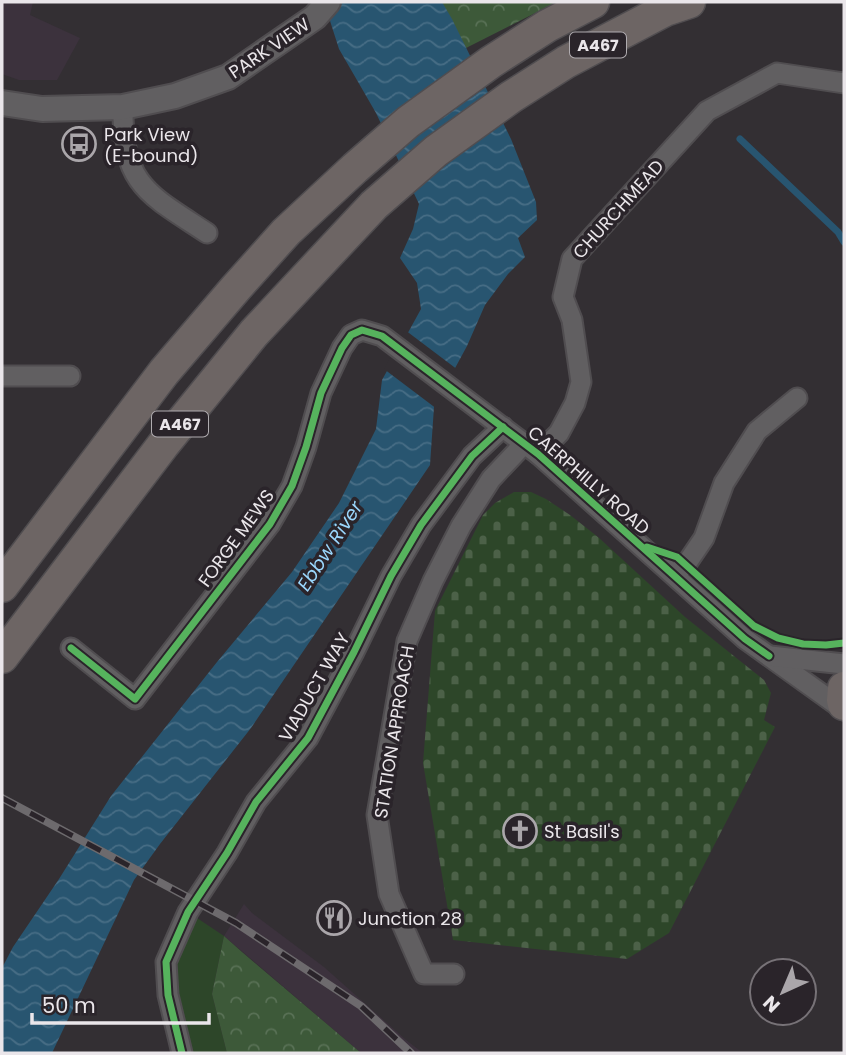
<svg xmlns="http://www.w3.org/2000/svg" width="846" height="1055" viewBox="0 0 846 1055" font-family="Poppins,sans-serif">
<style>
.built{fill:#3c323d}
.grass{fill:#2d4629}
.forest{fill:url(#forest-crowns)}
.cemetery{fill:url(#cemetery-stones)}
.water{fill:url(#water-waves)}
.pier{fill:#332f33}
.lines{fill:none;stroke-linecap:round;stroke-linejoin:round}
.stream{stroke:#285570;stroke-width:7}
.minor-casing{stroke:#504d50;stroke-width:23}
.tertiary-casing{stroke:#504d50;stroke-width:28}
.primary-casing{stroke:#504d50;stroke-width:35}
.minor{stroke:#615f61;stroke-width:19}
.tertiary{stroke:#615f61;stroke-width:24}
.primary{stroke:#6d6564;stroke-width:32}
.rail-casing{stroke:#6d6a6d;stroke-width:8}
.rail{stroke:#2a242a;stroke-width:5;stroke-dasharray:16;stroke-linecap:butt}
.cycleway-casing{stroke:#2a242a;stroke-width:11}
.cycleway{stroke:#56b35d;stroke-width:7}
.labels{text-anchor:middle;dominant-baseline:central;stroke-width:7;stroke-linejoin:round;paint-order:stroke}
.shield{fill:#2a242a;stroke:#b0acb0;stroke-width:2}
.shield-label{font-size:16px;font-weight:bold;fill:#eae6ea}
.street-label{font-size:18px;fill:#eae6ea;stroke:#2a242a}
.poi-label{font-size:18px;fill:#eae6ea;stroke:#2a242a;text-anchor:start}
.water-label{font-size:19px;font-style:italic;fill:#9ad6fc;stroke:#2a242a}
</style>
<defs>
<pattern id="forest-crowns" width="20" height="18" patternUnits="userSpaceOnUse" patternTransform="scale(1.75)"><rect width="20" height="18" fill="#3d5939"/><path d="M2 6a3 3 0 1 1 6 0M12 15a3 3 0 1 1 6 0" fill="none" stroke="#597156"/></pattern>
<pattern id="cemetery-stones" width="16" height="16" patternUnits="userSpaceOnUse" patternTransform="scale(1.75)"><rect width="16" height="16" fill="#2d4629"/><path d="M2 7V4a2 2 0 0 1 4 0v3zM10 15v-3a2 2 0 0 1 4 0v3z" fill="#4c6148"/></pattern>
<pattern id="water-waves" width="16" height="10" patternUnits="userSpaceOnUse" patternTransform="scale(1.75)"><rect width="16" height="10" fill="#285570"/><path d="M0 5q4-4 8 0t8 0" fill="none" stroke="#476d85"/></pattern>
</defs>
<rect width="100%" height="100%" fill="#332f33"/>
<g class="built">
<path d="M2 2H33L30 15 80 38 57 80H19L2 74Z"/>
<path d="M244 904 252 913 324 967 406 1040 423 1053H361L224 936Z"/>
</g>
<path class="grass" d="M188 912 224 936 212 994 227 1053H182L168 995Z"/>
<g class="forest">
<path d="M440 2H557L466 48Z"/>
<path d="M224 936 242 952 361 1053H227L212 994Z"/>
</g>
<path class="cemetery" d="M514 492H531L546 499 570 515 598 537 685 617 764 680 771 693 764 720 775 727 669 933 627 959 453 940 423 763 435 611 483 515 495 503Z"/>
<path class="water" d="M324 2H442L452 19 511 139 536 202 537 220 518 238 525 257 508 274 485 305 467 346 434 407 430 465 251 728 160 844 134 880 52 1053H2V968L13 947 59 879 111 796 217 662 292 572 339 503 376 429 382 380 421 309 417 283 400 258 413 229 419 204 376 113 339 49Z"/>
<path class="pier" d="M405 330 458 370 437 409 384 369Z"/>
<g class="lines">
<path class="stream" d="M740 139 838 232 844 242"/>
<g class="minor-casing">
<g id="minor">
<path d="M123 107C122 185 148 194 207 233"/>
<path d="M2 376H70"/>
<path d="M538 454 559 433 575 403 581 382 572 320 563 297 572 259 707 111 777 73 844 83"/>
<path d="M675 575 687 563 704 538 724 483 757 431 797 398"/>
<path d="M71 648 135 699 270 524 292 486 306 447 321 393 342 348 351 335 362 330 382 336 538 454 745 639 844 710"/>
<path d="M770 656 844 664"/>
<path d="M454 974H424L389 894 377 815 407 641 433 581 461 526 491 479 524 444"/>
<path d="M182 1053 168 995 166 962 188 912 227 853 256 802 308 738 354 652 391 576 421 525 472 456 503 427"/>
</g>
</g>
<g class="tertiary-casing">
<path id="tertiary" d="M2 103 42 109 123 107 175 96 228 77 315 17 328 2"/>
</g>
<g class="primary-casing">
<g id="primary">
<path d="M2 586 164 372 235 289 286 232 355 168 408 122 491 62 547 26 593 2"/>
<path d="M2 657 163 445 254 333 374 205 436 151 511 97 566 62 665 10 689 2"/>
<path d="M844 688 843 700 844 704"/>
</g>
</g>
<use href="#minor" class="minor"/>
<use href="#tertiary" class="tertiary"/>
<use href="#primary" class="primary"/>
<g class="rail-casing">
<path id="rail" d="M2 798 236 923 361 1006 411 1053"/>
</g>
<use href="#rail" class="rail"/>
<g class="cycleway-casing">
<g id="cycleway">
<path d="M647 547 677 557 754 626 778 638 803 644 826 645 844 643"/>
<path d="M71 648 135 699 270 524 292 486 306 447 321 393 342 348 351 335 362 330 382 336 538 454 745 639 769 656"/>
<path d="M182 1053 168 995 166 962 188 912 227 853 256 802 308 738 354 652 391 576 421 525 472 456 503 427"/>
</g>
</g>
<use href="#cycleway" class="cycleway"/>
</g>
<defs>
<g id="bus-ring" transform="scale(1.75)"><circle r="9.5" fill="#2a242a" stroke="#aaa6aa" stroke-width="1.5"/><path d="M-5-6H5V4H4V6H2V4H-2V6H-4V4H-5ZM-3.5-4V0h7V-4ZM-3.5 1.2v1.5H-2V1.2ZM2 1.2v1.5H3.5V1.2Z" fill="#aaa6aa"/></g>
<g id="church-ring" transform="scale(1.75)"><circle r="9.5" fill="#2a242a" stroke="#aaa6aa" stroke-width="1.5"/><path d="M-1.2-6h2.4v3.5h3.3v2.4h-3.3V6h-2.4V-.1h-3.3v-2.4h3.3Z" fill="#aaa6aa"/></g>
<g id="restaurant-ring" transform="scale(1.75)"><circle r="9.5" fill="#2a242a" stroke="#aaa6aa" stroke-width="1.5"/><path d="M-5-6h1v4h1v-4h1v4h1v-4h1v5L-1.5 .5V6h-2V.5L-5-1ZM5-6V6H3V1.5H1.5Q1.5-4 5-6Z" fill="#aaa6aa"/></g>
</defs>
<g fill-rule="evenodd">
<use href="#bus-ring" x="79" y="144"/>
<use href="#church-ring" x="520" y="831"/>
<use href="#restaurant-ring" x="334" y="918"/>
</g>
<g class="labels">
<g class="shield">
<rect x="570" y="32.5" width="56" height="25" rx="5"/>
<rect x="152" y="411.5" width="56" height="25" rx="5"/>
</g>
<g class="shield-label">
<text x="598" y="45">A467</text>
<text x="180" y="424">A467</text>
</g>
<g class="street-label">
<text transform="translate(269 48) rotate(-34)">PARK VIEW</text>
<text transform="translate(618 209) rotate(-48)">CHURCHMEAD</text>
<text transform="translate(589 480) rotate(41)">CAERPHILLY ROAD</text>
<text transform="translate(236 538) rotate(-54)">FORGE MEWS</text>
<text transform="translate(314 687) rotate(-60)">VIADUCT WAY</text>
<text transform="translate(394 732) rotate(-81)">STATION APPROACH</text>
</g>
<g class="poi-label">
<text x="104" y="134">Park View<tspan x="104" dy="21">(E-bound)</tspan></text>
<text x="544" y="831">St Basil's</text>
<text x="358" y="918">Junction 28</text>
</g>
<g class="water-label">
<text transform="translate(330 546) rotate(-57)">Ebbw River</text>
</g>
</g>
<rect width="846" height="1055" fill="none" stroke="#eae6ea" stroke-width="7"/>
<g transform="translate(783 992) rotate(224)"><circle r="33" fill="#2a242a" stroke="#777277" stroke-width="2"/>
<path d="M0-5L12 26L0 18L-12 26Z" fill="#aaa6aa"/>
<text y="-10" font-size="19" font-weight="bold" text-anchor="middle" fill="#eae6ea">N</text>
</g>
<path d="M32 1013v10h177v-10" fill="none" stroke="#eae6ea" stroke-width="3.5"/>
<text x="42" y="1013" font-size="21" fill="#eae6ea" stroke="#2a242a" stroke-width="5" paint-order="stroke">50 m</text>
</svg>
